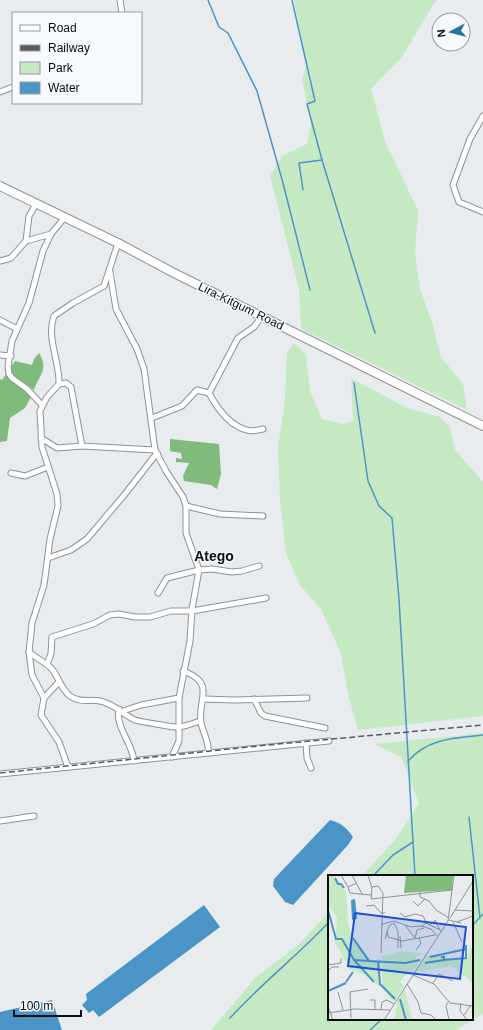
<svg xmlns="http://www.w3.org/2000/svg" width="483" height="1030" viewBox="0 0 483 1030" font-family="Arial,sans-serif">
<style>
.green{fill:#c5eac3}
.forest{fill:#80ba7d}
.water{fill:#4b94c7}
.lines{fill:none;stroke-linecap:round;stroke-linejoin:round}
.stream{stroke:#4b94c7;stroke-width:1.5}
.minor-casing{stroke:#8e9295;stroke-width:7}
.primary-casing{stroke:#8e9295;stroke-width:10}
.minor{stroke:#fff;stroke-width:5}
.primary{stroke:#fff;stroke-width:8}
.rail{stroke:#585a5c;stroke-width:1.5;stroke-dasharray:6 3;stroke-linecap:butt}
.labels{text-anchor:middle;dominant-baseline:central;stroke-width:3;stroke-linejoin:round;paint-order:stroke}
.street-label{font-size:12px;fill:#0b0c0d;stroke:#f6f9fd}
.quarter-label{font-size:14px;font-weight:bold;fill:#0b0c0d;stroke:#f6f9fd}
.inset-river{fill:none;stroke:#4b94c7;stroke-width:2}
.inset-road{fill:none;stroke:#909295;stroke-width:1}
.view{fill:#1d4ed8;fill-opacity:0.15;stroke:#1d4ed8;stroke-width:2}
.inset-edge{fill:none;stroke:#0b0c0d;stroke-width:2}
</style>
<rect width="100%" height="100%" fill="#e8ecef"/>
<g class="green">
<path d="M294 0H436L402 57 371 89 385 141 418 211 415 252 420 289 433 325 441 357 463 384 467 410 301 329 299 289 270 176 282 156 307 144 311 122 302 80 306 64Z"/>
<path d="M294 343 306 354 310 391 322 419 343 424 353 421 351 378 407 408 440 417 450 427 455 450 483 482V716L358 730 348 694 341 654 321 609 300 585 286 553 280 499 278 448 285 400 287 353Z"/>
<path d="M483 733V1014L456 1030H211L256 977 298 945 329 912V1019H472V876H362L395 840 419 803 401 757 374 744Z"/>
</g>
<g class="forest">
<path d="M39 353C49 370 40 373 34 390L25 383 23 387 32 395 25 408 10 418 7 441 0 442V379L2 380 15 361 32 365 34 359Z"/>
<path d="M170 439 219 444 221 474 217 489 211 485 184 481 183 476 189 463 176 462V458L182 459 181 453 170 451Z"/>
</g>
<g class="water">
<path d="M330 820C341 823 346 827 353 837L348 845 293 905 285 902 273 886 274 879Z"/>
<path d="M204 905 220 927 99 1017 93 1010 89 1013 82 1005 87 1000 86 994Z"/>
<path d="M52 1000 62 1030H0V1012Z"/>
</g>
<g class="lines">
<g class="stream">
<path d="M208 0 219 27 228 33 257 91 283 183 310 290"/>
<path d="M292 0 315 101 307 104 322 160 299 163 303 190"/>
<path d="M322 160 375 333"/>
<path d="M354 383 368 481 379 506 392 518 399 599 413 842 393 855 373 876"/>
<path d="M408 761C428 738 455 738 483 735"/>
<path d="M469 817 480 918"/>
<path d="M413 842 415 876"/>
<path d="M472 926 483 914"/>
<path d="M230 1018C261 984 297 956 329 922"/>
<path d="M370 1030 382 1019"/>
</g>
<g class="minor-casing">
<g id="minor">
<path d="M120 0 122 13"/>
<path d="M0 92 13 87"/>
<path d="M483 116 470 139 453 185 459 202 483 212"/>
<path d="M26 241 29 216 36 204"/>
<path d="M0 261 11 258 26 241 51 234"/>
<path d="M110 272 116 309 137 349 144 369 155 450 166 471 183 497 186 506V533L199 570 192 609 190 641 179 698 141 705 123 711"/>
<path d="M0 320 17 329"/>
<path d="M0 355 11 356"/>
<path d="M59 384 66 383 71 387 82 446 155 450"/>
<path d="M209 393 238 338 254 327 261 317"/>
<path d="M42 405 27 389 12 378 9 374 8 366 12 341 29 303 43 251 51 234 65 217"/>
<path d="M152 418 182 406 197 390 209 393C217 408 230 426 247 430 252 432 258 430 263 429"/>
<path d="M41 438 57 448 82 446"/>
<path d="M11 473 25 476 48 467"/>
<path d="M186 506 220 514 263 516"/>
<path d="M48 558 71 550 87 539 125 494 157 453"/>
<path d="M158 593 167 578 199 570 212 569 232 572 242 571 259 566"/>
<path d="M29 652C36 658 45 662 51 668 59 677 60 688 70 696 80 703 89 699 100 701 115 704 122 714 135 720 138 721 176 728 180 727 186 726 194 723 200 721"/>
<path d="M47 664 51 654 52 637 93 624 110 615 119 614 135 617H150L171 611H192L266 598"/>
<path d="M183 671C217 683 197 700 201 723 203 733 210 743 208 753"/>
<path d="M44 698 58 683"/>
<path d="M204 699 234 700 307 698"/>
<path d="M254 699 261 713 265 716 325 728"/>
<path d="M119 709C115 727 132 742 134 761"/>
<path d="M306 743 307 758 311 768"/>
<path d="M172 757 179 741V698"/>
<path d="M68 767 59 742 41 715 44 698 32 675 29 652 32 623 44 585 50 539 58 506 57 494 42 447 40 411 47 397 59 384C60 363 46 337 54 316L73 303 104 286 118 243"/>
<path d="M0 774 329 741"/>
<path d="M0 821 34 816"/>
</g>
</g>
<g class="primary-casing">
<path id="primary" d="M0 186 118 243 174 273 483 426"/>
</g>
<use href="#minor" class="minor"/>
<use href="#primary" class="primary"/>
<path class="rail" d="M0 773 268 745 483 725"/>
</g>
<g class="labels">
<g class="street-label">
<text transform="translate(241 306) rotate(26)">Lira-Kitgum Road</text>
</g>
<g class="quarter-label">
<text x="214" y="556">Atego</text>
</g>
</g>
<g transform="translate(328 875)">
<rect width="145" height="145" fill="#e8ecef"/>
<path d="M0 0H6L18 17 20 47 24 62 45 87 53 83 52 112 39 101 23 95 7 68 9 42 0 30ZM145 72V108L123 91 87 97 98 80 115 79 121 84H135L140 82 141 74ZM74 76 97 79 88 81V85H92L87 94 78 100 72 107 76 111 66 127 54 113V81ZM77 114 84 145H66L69 127Z" fill="#c5eac3"/>
<path d="M78 0H125L124 15 76 18Z" fill="#80ba7d"/>
<path d="M27 24 29 44 24 45 23 25Z" fill="#4b94c7"/>
<path class="inset-river" d="M7 3 10 9H13L16 13M0 35 8 64H14L26 85 46 107M25 63 41 86 77 88 92 85M102 82 138 74M113 82H116V85L138 83V70M27 85 41 86M50 86 52 109 67 124M97 88 116 85M18 107 25 97M0 116 18 108M72 124 78 145"/>
<path class="inset-road" d="M13 0 20 12M24 0 34 19M40 0 44 13 43 24 124 15M29 8 20 12 22 18 43 20M44 12 50 11 55 18 53 78M92 17V22L101 26 108 35 121 43M85 26 90 31 97 24M38 31 46 30 54 39 57 37M127 35 145 36M72 38 77 42 87 39 95 41 99 49M122 43 145 6M121 45 133 48M125 47 134 67M129 47 145 41M66 48 70 56V73M54 49 66 46 83 52 93 51 103 54 110 62M77 50 87 63M102 50 107 45 112 55M94 51 98 48 114 56M59 56 60 62 74 66 107 60M72 61 73 73M87 63 89 55 96 53M57 64 61 51 66 48M88 75 93 68 91 63M0 90 13 88V83M0 96 4 92H11M85 100 106 109 122 128 145 131M105 108 111 99 125 106M79 109 90 127 93 138 103 140 108 145M10 117 15 135M42 125H47V134M120 127 118 131 121 145M133 128 132 136 139 145M0 131 5 145M53 134 54 127 59 125 66 129M0 138 27 134 62 135M136 140 143 130M23 143 22 117 40 114M56 145 120 46 126 0"/>
<path class="view" d="M27 38 138 52 132 104 20 91Z"/>
<rect width="145" height="145" class="inset-edge"/>
</g>
<rect x="12" y="12" width="130" height="92" fill="#f6f9fd" stroke="#989a9d"/>
<rect x="20" y="25" width="20" height="6" fill="#ffffff" stroke="#989a9d"/>
<text x="48" y="32" font-size="12" fill="#0b0c0d">Road</text>
<rect x="20" y="45" width="20" height="6" fill="#585a5c" stroke="#989a9d"/>
<text x="48" y="52" font-size="12" fill="#0b0c0d">Railway</text>
<rect x="20" y="62" width="20" height="12" fill="#c5eac3" stroke="#989a9d"/>
<text x="48" y="72" font-size="12" fill="#0b0c0d">Park</text>
<rect x="20" y="82" width="20" height="12" fill="#4b94c7" stroke="#989a9d"/>
<text x="48" y="92" font-size="12" fill="#0b0c0d">Water</text>
<g transform="translate(451 32) rotate(263)"><circle r="19" fill="#f6f9fd" stroke="#989a9d"/>
<path d="M0-3L7 15L0 10L-7 15Z" fill="#2474a5"/>
<text y="-6" font-size="11" font-weight="bold" text-anchor="middle" fill="#0b0c0d">N</text>
</g>
<path d="M14 1010v6h67v-6" fill="none" stroke="#0b0c0d" stroke-width="2"/>
<text x="20" y="1010" font-size="12" fill="#0b0c0d" stroke="#f6f9fd" stroke-width="3" paint-order="stroke">100 m</text>
</svg>
